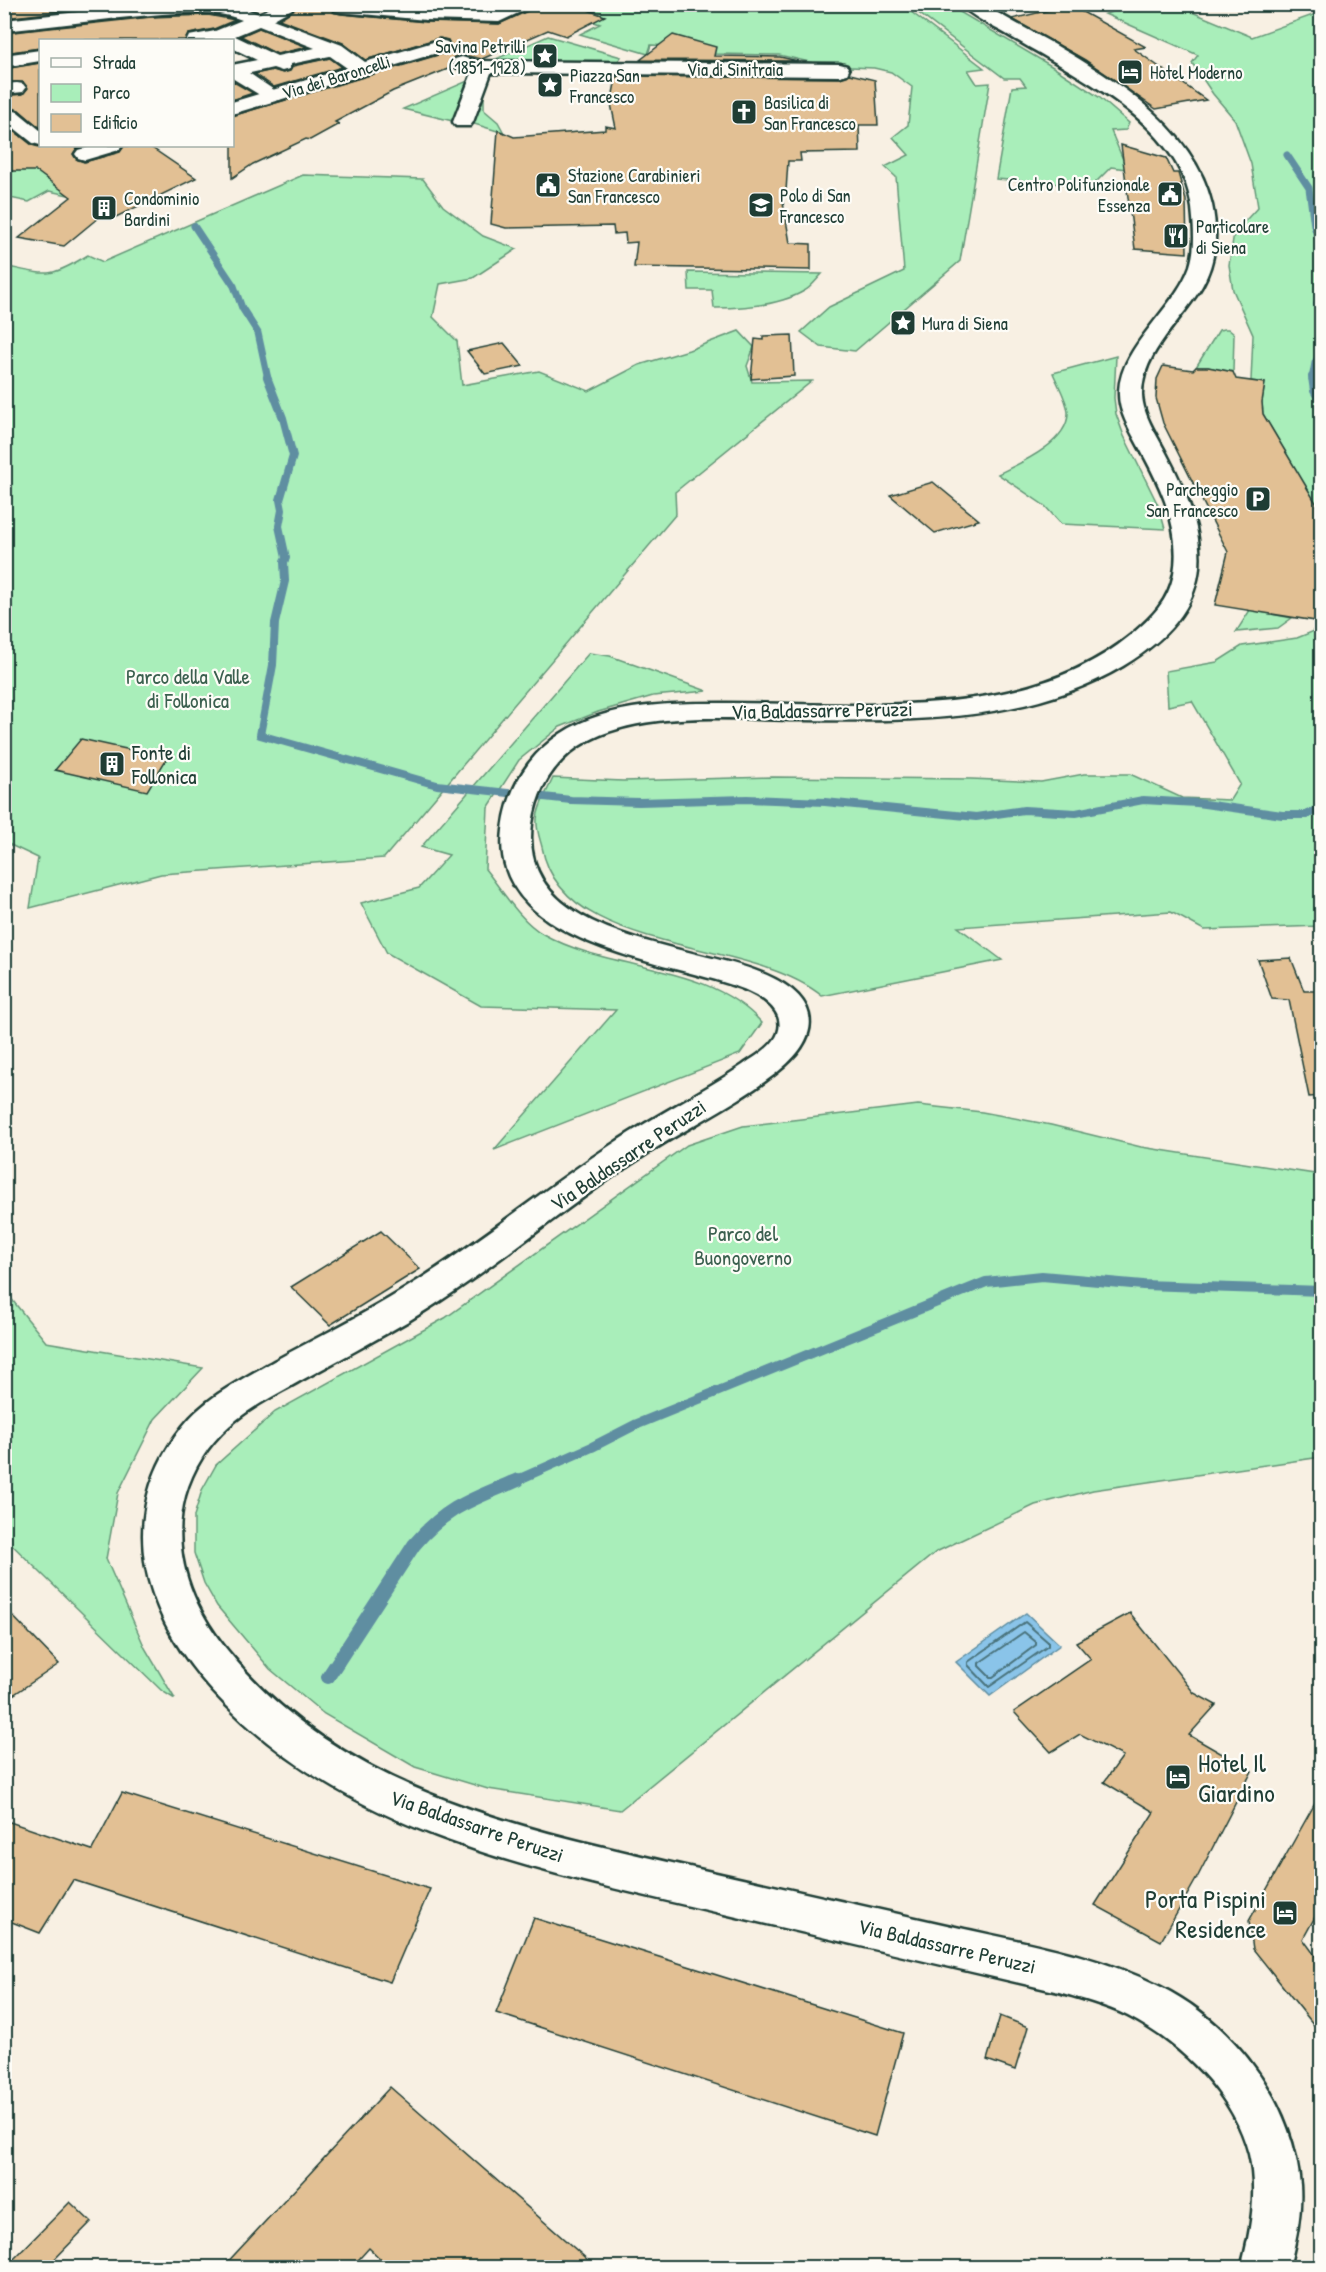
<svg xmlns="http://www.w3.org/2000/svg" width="1326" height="2272" viewBox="0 0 1326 2272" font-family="'Patrick Hand',sans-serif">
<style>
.green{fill:#a9eeba;stroke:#649677;stroke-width:1.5}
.water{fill:#8ac4e9;stroke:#5f8ea1;stroke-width:1.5}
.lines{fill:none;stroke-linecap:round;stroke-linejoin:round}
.shore{stroke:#4a737c;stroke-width:2}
.stream-far3{stroke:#5f8ea1;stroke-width:7}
.stream-far2{stroke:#5f8ea1;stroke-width:8}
.stream-far1{stroke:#5f8ea1;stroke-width:10}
.stream{stroke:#5f8ea1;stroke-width:14}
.building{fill:#e2c094;stroke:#1f3d34;stroke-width:1.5}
.pedestrian-casing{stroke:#1f3d34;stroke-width:4}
.minor-casing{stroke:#1f3d34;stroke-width:5}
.tertiary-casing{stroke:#1f3d34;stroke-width:5}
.pedestrian{fill:#fdfcf7;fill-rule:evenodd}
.minor{fill:#fdfcf7;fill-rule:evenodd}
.tertiary{fill:#fdfcf7;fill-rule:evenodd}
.labels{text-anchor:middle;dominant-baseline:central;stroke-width:4.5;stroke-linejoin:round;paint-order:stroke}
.far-poi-label{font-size:18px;fill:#1f3d34;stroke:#fdfcf7;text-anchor:start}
.far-street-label{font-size:18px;fill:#1f3d34;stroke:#fdfcf7}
.park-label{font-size:21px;fill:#3b604f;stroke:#fdfcf7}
.street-label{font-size:21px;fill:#1f3d34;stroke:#fdfcf7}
.poi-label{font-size:21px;fill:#1f3d34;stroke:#fdfcf7;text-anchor:start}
.near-poi-label{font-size:26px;fill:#1f3d34;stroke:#fdfcf7;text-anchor:start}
</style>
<rect width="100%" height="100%" fill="#f8f0e3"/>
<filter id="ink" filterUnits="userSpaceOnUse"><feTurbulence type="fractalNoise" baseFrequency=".0167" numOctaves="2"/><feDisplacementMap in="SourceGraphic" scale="12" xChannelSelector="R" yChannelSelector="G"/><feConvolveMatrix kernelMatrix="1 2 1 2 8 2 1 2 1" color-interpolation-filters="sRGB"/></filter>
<g filter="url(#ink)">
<g class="green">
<path d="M606 5H902L984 68 968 70 977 84 990 83 960 261 855 351 821 347 801 332 829 307 904 271 896 177 885 167 909 155 893 137 908 125 912 87 891 72 874 68 827 66 779 55 714 54 711 48 651 45 648 54 580 34 600 24 582 18Z"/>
<path d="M942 5H948L1053 67 1099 97 1129 123 1126 130 1111 131 1127 169 1111 167 1094 184 1088 186 996 179 1012 87 1026 86 1020 78H1004L916 11Z"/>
<path d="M1133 5H1175L1252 37 1321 12V513L1263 414 1262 402 1265 383 1251 381 1253 335 1233 290 1229 265 1234 233 1258 207 1251 164 1235 120 1213 94 1192 63 1198 55 1105 14Z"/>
<path d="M548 36 621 57 614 66 487 63Z"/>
<path d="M472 79 457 122 403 109Z"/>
<path d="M482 92 484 93V110L498 122 504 133 471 123Z"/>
<path d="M35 170 93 184 68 195 49 191 29 202 5 197 4 171Z"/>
<path d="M303 175 423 179 443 206 483 236 517 249 473 278 440 284 433 317 457 341 462 385 539 371 589 391 639 365 689 350 739 331 754 347 747 366 752 382 812 381 675 492 676 514 384 858 161 874 30 908 38 858 4 842V266C48 275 49 279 88 255L103 262Z"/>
<path d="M688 272 822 274C816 280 811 288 804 291 779 306 743 308 714 308L712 290H689Z"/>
<path d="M1224 329H1228L1234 334 1233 372 1208 367H1196L1219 330Z"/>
<path d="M1116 356 1114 398 1116 414 1124 436 1159 507 1165 529 1061 524 1045 506 998 474C1021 463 1069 442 1068 412 1067 400 1058 385 1053 373Z"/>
<path d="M1250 610 1292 618 1278 628 1236 632Z"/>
<path d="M1319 622H1322L1321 926 1204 930 1171 912 958 927 1002 960 822 996C748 935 562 957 542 847 540 839 536 829 537 820 537 807 548 790 553 778L623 781 772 777 971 779 1041 782 1084 774H1130L1182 798 1230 800 1240 784 1192 701 1168 706 1166 671 1217 662 1242 646 1297 638 1312 632Z"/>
<path d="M589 653 610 656 707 691 653 696 598 712 560 727 519 760 488 808 485 869C502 890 520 921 543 934 612 973 706 961 762 1023L740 1054 494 1150 616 1010 481 1006 387 953 361 903 419 888 449 855 421 847Z"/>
<path d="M918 1105 982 1112 1051 1125 1141 1147 1321 1175V1457L1093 1490 1035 1505 936 1552 620 1810 488 1789 415 1767 324 1714 270 1669 217 1606 204 1583 194 1553V1516L202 1490 216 1465 275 1412 445 1318 687 1145 743 1126Z"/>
<path d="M5 1291 46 1342 203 1368 155 1419 118 1493 106 1559 145 1648 175 1699 162 1691 5 1538Z"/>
</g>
<path class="water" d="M1026 1613 1060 1645 990 1696 956 1662Z"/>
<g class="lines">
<g class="shore">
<path d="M1025 1622 1048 1642V1646L989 1687 968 1665V1662Z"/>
<path d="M1024 1632 1036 1642V1645L993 1677H990L979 1666V1663Z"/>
</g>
<g class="stream-far3">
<path d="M1287 155 1309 188 1314 226 1322 250"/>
<path d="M194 226 234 286 242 308 258 333 268 379"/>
<path d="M1322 291 1317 304 1322 325"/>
<path d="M1312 379 1315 363 1322 350"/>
</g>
<g class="stream-far2">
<path d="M267 377 283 418 293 456 280 500 282 510 279 526 286 558 284 562 285 581 275 623 273 665 260 735 437 785 571 800 639 802 747 799 825 802 976 817 1024 810 1076 813 1143 800 1197 803 1282 815H1306L1322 808"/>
<path d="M1312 377 1314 391 1322 404"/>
</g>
<path class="stream-far1" d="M515 1481 592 1447 635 1425 986 1282 1042 1276 1143 1285 1322 1291"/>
<path class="stream" d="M328 1677 414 1545C447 1506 473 1499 518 1480"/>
</g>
<g class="building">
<path d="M4 4H127L4 18Z"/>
<path d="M303 4H331L330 7 333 12 341 14 426 22 499 24 530 10 534 4H605L590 11 605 16 566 36 548 30 482 59 463 55 454 57 451 62 453 67 393 91 335 122 339 124 310 140 306 139 253 164 232 178V116L448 52 451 47 448 40 439 38 365 60 343 43 279 19Z"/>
<path d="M403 4H503L495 9 426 8Z"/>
<path d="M1070 5 1146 47 1134 49 1206 100 1156 109 1085 60 1012 19Z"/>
<path d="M208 15 235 20 214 29 189 34 185 40H40V48L4 53V33L151 17Z"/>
<path d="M259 28 307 47 277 54 241 36Z"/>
<path d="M673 35 716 47 714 56 780 57 798 61 640 60Z"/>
<path d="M330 58 342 67 274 87 255 74 273 70 283 73 290 71 293 66Z"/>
<path d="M40 63V128L19 110 12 108 4 110V96L23 94 28 88 23 82H4V69Z"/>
<path d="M850 74 875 80 878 125H859L860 152 800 153 801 161H788L786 191H781L790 243 811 244V270L634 267 637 242 626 243 625 233 614 234 613 226 506 228 491 224 498 130 514 137 605 130V126L616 128 611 104 616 78 618 76 840 78Z"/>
<path d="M232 81 253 93 232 100Z"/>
<path d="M4 123 32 145 39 147 86 146 77 148 73 154 76 159 84 162 120 152 124 146H149L196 178 116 217 104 213 64 246 19 238 71 197 36 171H4Z"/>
<path d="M1121 145 1166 158 1173 173H1178L1186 200 1187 253 1135 249Z"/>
<path d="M792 335 794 376 751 379 755 339 763 340V336Z"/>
<path d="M504 343 523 366 485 374 467 351Z"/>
<path d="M1163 366 1193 370 1196 367H1208L1233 372 1236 379 1265 383 1262 402 1263 414 1322 513V622L1215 605 1228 552 1163 423 1156 398 1157 379Z"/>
<path d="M933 482 979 520 935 533 890 495Z"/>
<path d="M81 739 90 741 167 758 147 791 55 770Z"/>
<path d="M1291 958 1304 991H1322V1096L1309 1097 1289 1000 1272 999 1258 960Z"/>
<path d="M381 1231 420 1269 330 1325 291 1287Z"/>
<path d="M4 1607 59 1664 4 1701Z"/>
<path d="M1130 1613 1194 1693 1216 1705 1189 1735 1252 1771 1198 1876 1161 1941 1095 1905 1154 1812 1104 1782 1123 1756 1080 1734 1051 1752 1014 1712 1091 1659 1076 1642Z"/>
<path d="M1322 1791V1904L1303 1939 1322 1965V2035L1253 1949 1249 1921Z"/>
<path d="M122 1793 430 1889 390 1982 73 1880 40 1933 4 1919V1820L92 1850Z"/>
<path d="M534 1918 903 2033 875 2136 496 2013Z"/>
<path d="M1000 2016 1028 2027 1015 2070 987 2060Z"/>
<path d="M390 2087 597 2268H390L369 2248 351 2268H222Z"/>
<path d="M70 2202 91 2222 46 2268H5Z"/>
</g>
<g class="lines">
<g class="pedestrian-casing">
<g id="pedestrian">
<path d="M279 4H301L265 24H253L251 20 253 16Z"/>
<path d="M232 66 240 67 283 96 280 100H268L232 78Z"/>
<path d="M17 83 23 84 26 88 23 92 4 94V84Z"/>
</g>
</g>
<g class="minor-casing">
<g id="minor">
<path d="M153 4 235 5 342 45 365 62 440 40 447 42 449 46 447 50 232 114V102L347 68 330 56 291 64 289 69 282 71 273 68 232 77V65L257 60 232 48V40H187L189 36 215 31 242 20C213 9 182 13 151 15 102 19 53 26 4 31V20ZM259 26 315 48 277 56 235 36Z"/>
<path d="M334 4H384L426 10 496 11 509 4H532L529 8 499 22 426 20 341 12 335 11 332 7Z"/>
<path d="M40 50V61L4 67V55Z"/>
<path d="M462 57 475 61 840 64 847 66 849 70 847 74 840 76 491 73 473 122 470 126H456L453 122 472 73 455 67 453 63 455 59Z"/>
<path d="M11 110 18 112 40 130V145L33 143 4 120V112Z"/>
<path d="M92 146H122L119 150 85 160 78 158 75 154 78 150Z"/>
</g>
</g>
<g class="tertiary-casing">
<path id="tertiary" d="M959 4H982C1062 51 1190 106 1212 205 1218 233 1216 261 1202 286 1183 320 1141 353 1142 395 1143 416 1157 435 1166 453 1214 543 1219 608 1123 666 1026 724 904 721 795 720 727 719 627 708 571 752 548 771 536 795 532 824 517 936 680 943 754 970 816 992 831 1031 775 1074 731 1108 679 1131 633 1163 557 1213 488 1273 410 1320 374 1341 337 1361 300 1381 276 1395 250 1407 229 1426 208 1445 193 1468 185 1496 170 1553 192 1607 228 1651 342 1793 525 1829 694 1868 782 1888 871 1908 960 1928 1028 1943 1098 1955 1161 1987 1234 2024 1293 2101 1300 2185 1302 2213 1296 2240 1289 2268H1241C1251 2231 1258 2192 1249 2154 1234 2095 1181 2043 1128 2016 1106 2005 1082 1999 1059 1992 946 1966 833 1940 720 1913 545 1872 356 1837 225 1704 194 1673 167 1635 153 1594 133 1535 143 1476 183 1426 207 1396 241 1380 274 1361 318 1337 363 1315 406 1288 478 1244 543 1189 614 1143 656 1115 701 1093 743 1065 754 1057 773 1047 778 1033 788 1006 749 990 729 984 656 960 489 941 503 830 507 794 523 763 552 740 598 704 665 703 720 703 852 702 1022 725 1131 635 1152 617 1169 601 1174 573 1182 528 1159 483 1138 445 1129 428 1118 411 1119 391 1121 345 1175 309 1190 266 1196 247 1194 228 1192 208 1181 122 1074 75 1008 35 992 26 973 17 959 4Z"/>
</g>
<use href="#pedestrian" class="pedestrian"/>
<use href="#minor" class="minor"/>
<use href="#tertiary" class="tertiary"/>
</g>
</g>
<defs>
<g id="sight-square" transform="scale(1.35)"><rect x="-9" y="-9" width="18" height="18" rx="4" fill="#1f3d34" stroke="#fdfcf7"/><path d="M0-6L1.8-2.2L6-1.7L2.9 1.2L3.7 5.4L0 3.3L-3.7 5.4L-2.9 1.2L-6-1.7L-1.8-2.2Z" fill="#fff"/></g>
<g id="hotel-square" transform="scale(1.35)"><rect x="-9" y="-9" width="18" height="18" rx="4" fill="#1f3d34" stroke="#fdfcf7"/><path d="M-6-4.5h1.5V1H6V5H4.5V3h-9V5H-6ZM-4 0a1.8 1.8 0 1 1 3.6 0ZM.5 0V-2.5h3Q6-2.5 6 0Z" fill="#fff"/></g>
<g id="church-square" transform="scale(1.35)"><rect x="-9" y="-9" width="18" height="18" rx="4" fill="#1f3d34" stroke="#fdfcf7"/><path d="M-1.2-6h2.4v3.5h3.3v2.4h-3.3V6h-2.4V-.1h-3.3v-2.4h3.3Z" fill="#fff"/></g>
<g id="civic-square" transform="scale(1.35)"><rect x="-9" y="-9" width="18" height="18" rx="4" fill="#1f3d34" stroke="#fdfcf7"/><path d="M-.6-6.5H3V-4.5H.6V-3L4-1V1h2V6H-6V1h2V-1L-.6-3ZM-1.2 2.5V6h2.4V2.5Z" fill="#fff"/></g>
<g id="university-square" transform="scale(1.35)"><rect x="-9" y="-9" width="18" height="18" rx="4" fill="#1f3d34" stroke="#fdfcf7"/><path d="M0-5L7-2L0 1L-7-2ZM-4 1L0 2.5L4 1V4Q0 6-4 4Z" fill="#fff"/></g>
<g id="building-square" transform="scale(1.35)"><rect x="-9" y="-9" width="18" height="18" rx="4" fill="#1f3d34" stroke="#fdfcf7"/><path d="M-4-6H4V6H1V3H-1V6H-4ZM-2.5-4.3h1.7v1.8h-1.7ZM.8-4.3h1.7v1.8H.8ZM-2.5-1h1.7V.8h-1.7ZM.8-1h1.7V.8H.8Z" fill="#fff"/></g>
<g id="restaurant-square" transform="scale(1.35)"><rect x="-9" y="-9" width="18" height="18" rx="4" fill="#1f3d34" stroke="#fdfcf7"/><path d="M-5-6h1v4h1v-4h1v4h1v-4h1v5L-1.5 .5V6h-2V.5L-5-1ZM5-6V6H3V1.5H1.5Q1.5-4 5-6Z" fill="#fff"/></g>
<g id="parking-square" transform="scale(1.35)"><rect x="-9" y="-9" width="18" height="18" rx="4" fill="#1f3d34" stroke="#fdfcf7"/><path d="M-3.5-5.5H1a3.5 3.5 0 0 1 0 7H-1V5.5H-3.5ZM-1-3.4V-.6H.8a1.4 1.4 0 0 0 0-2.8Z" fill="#fff"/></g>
</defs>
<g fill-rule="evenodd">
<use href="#sight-square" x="545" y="56"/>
<use href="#hotel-square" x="1130" y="72"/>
<use href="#sight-square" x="550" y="85"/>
<use href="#church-square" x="744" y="112"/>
<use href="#civic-square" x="548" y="185"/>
<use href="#civic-square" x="1170" y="194"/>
<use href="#university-square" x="761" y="205"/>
<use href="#building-square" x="104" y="208"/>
<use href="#restaurant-square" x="1176" y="236"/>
<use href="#sight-square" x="903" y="323"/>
<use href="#parking-square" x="1258" y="499"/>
<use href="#building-square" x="112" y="764"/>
<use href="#hotel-square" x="1178" y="1777"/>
<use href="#hotel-square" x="1285" y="1913"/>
</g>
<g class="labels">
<g class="far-poi-label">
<text x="526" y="46" text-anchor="end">Savina Petrilli<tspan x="526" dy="21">(1851-1928)</tspan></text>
<text x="1150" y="72">Hotel Moderno</text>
<text x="570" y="75">Piazza San<tspan x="570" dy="21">Francesco</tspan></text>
<text x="764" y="102">Basilica di<tspan x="764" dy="21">San Francesco</tspan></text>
<text x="568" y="175">Stazione Carabinieri<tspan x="568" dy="21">San Francesco</tspan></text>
<text x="1150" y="184" text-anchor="end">Centro Polifunzionale<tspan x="1150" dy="21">Essenza</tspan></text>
<text x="780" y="195">Polo di San<tspan x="780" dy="21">Francesco</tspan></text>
<text x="124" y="198">Condominio<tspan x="124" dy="21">Bardini</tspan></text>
<text x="1196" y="226">Particolare<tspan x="1196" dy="21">di Siena</tspan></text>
<text x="922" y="323">Mura di Siena</text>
<text x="1238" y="489" text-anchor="end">Parcheggio<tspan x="1238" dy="21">San Francesco</tspan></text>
</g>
<g class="far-street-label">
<text x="735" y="69">Via di Sinitraia</text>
<text transform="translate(336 77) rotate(-17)">Via dei Baroncelli</text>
</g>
<g class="park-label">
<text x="188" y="676">Parco della Valle<tspan x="188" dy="24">di Follonica</tspan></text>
<text x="743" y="1233">Parco del<tspan x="743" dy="24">Buongoverno</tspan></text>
</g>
<g class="street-label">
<text transform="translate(822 710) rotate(-1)">Via Baldassarre Peruzzi</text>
<text transform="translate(628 1155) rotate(-34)">Via Baldassarre Peruzzi</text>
<text transform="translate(477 1826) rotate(19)">Via Baldassarre Peruzzi</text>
<text transform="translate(947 1946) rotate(13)">Via Baldassarre Peruzzi</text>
</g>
<g class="poi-label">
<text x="132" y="752">Fonte di<tspan x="132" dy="24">Follonica</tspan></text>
</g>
<g class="near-poi-label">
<text x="1198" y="1762">Hotel Il<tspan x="1198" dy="30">Giardino</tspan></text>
<text x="1266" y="1898" text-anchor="end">Porta Pispini<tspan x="1266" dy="30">Residence</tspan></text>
</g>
</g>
<rect width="1326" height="2272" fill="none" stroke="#fdfcf7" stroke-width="24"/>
<rect x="12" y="12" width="1302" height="2248" fill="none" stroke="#1f3d34" stroke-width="2" filter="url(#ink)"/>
<rect x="39" y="39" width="195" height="108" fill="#fdfcf7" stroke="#a4b0a9" stroke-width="1.5"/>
<rect x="51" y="58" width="30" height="9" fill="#fdfcf7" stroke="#a4b0a9" stroke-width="1.5"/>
<text x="93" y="69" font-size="18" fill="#1f3d34">Strada</text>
<rect x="51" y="84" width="30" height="18" fill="#a9eeba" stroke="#a4b0a9" stroke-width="1.5"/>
<text x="93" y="99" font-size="18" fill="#1f3d34">Parco</text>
<rect x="51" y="114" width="30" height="18" fill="#e2c094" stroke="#a4b0a9" stroke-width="1.5"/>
<text x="93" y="129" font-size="18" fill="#1f3d34">Edificio</text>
</svg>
